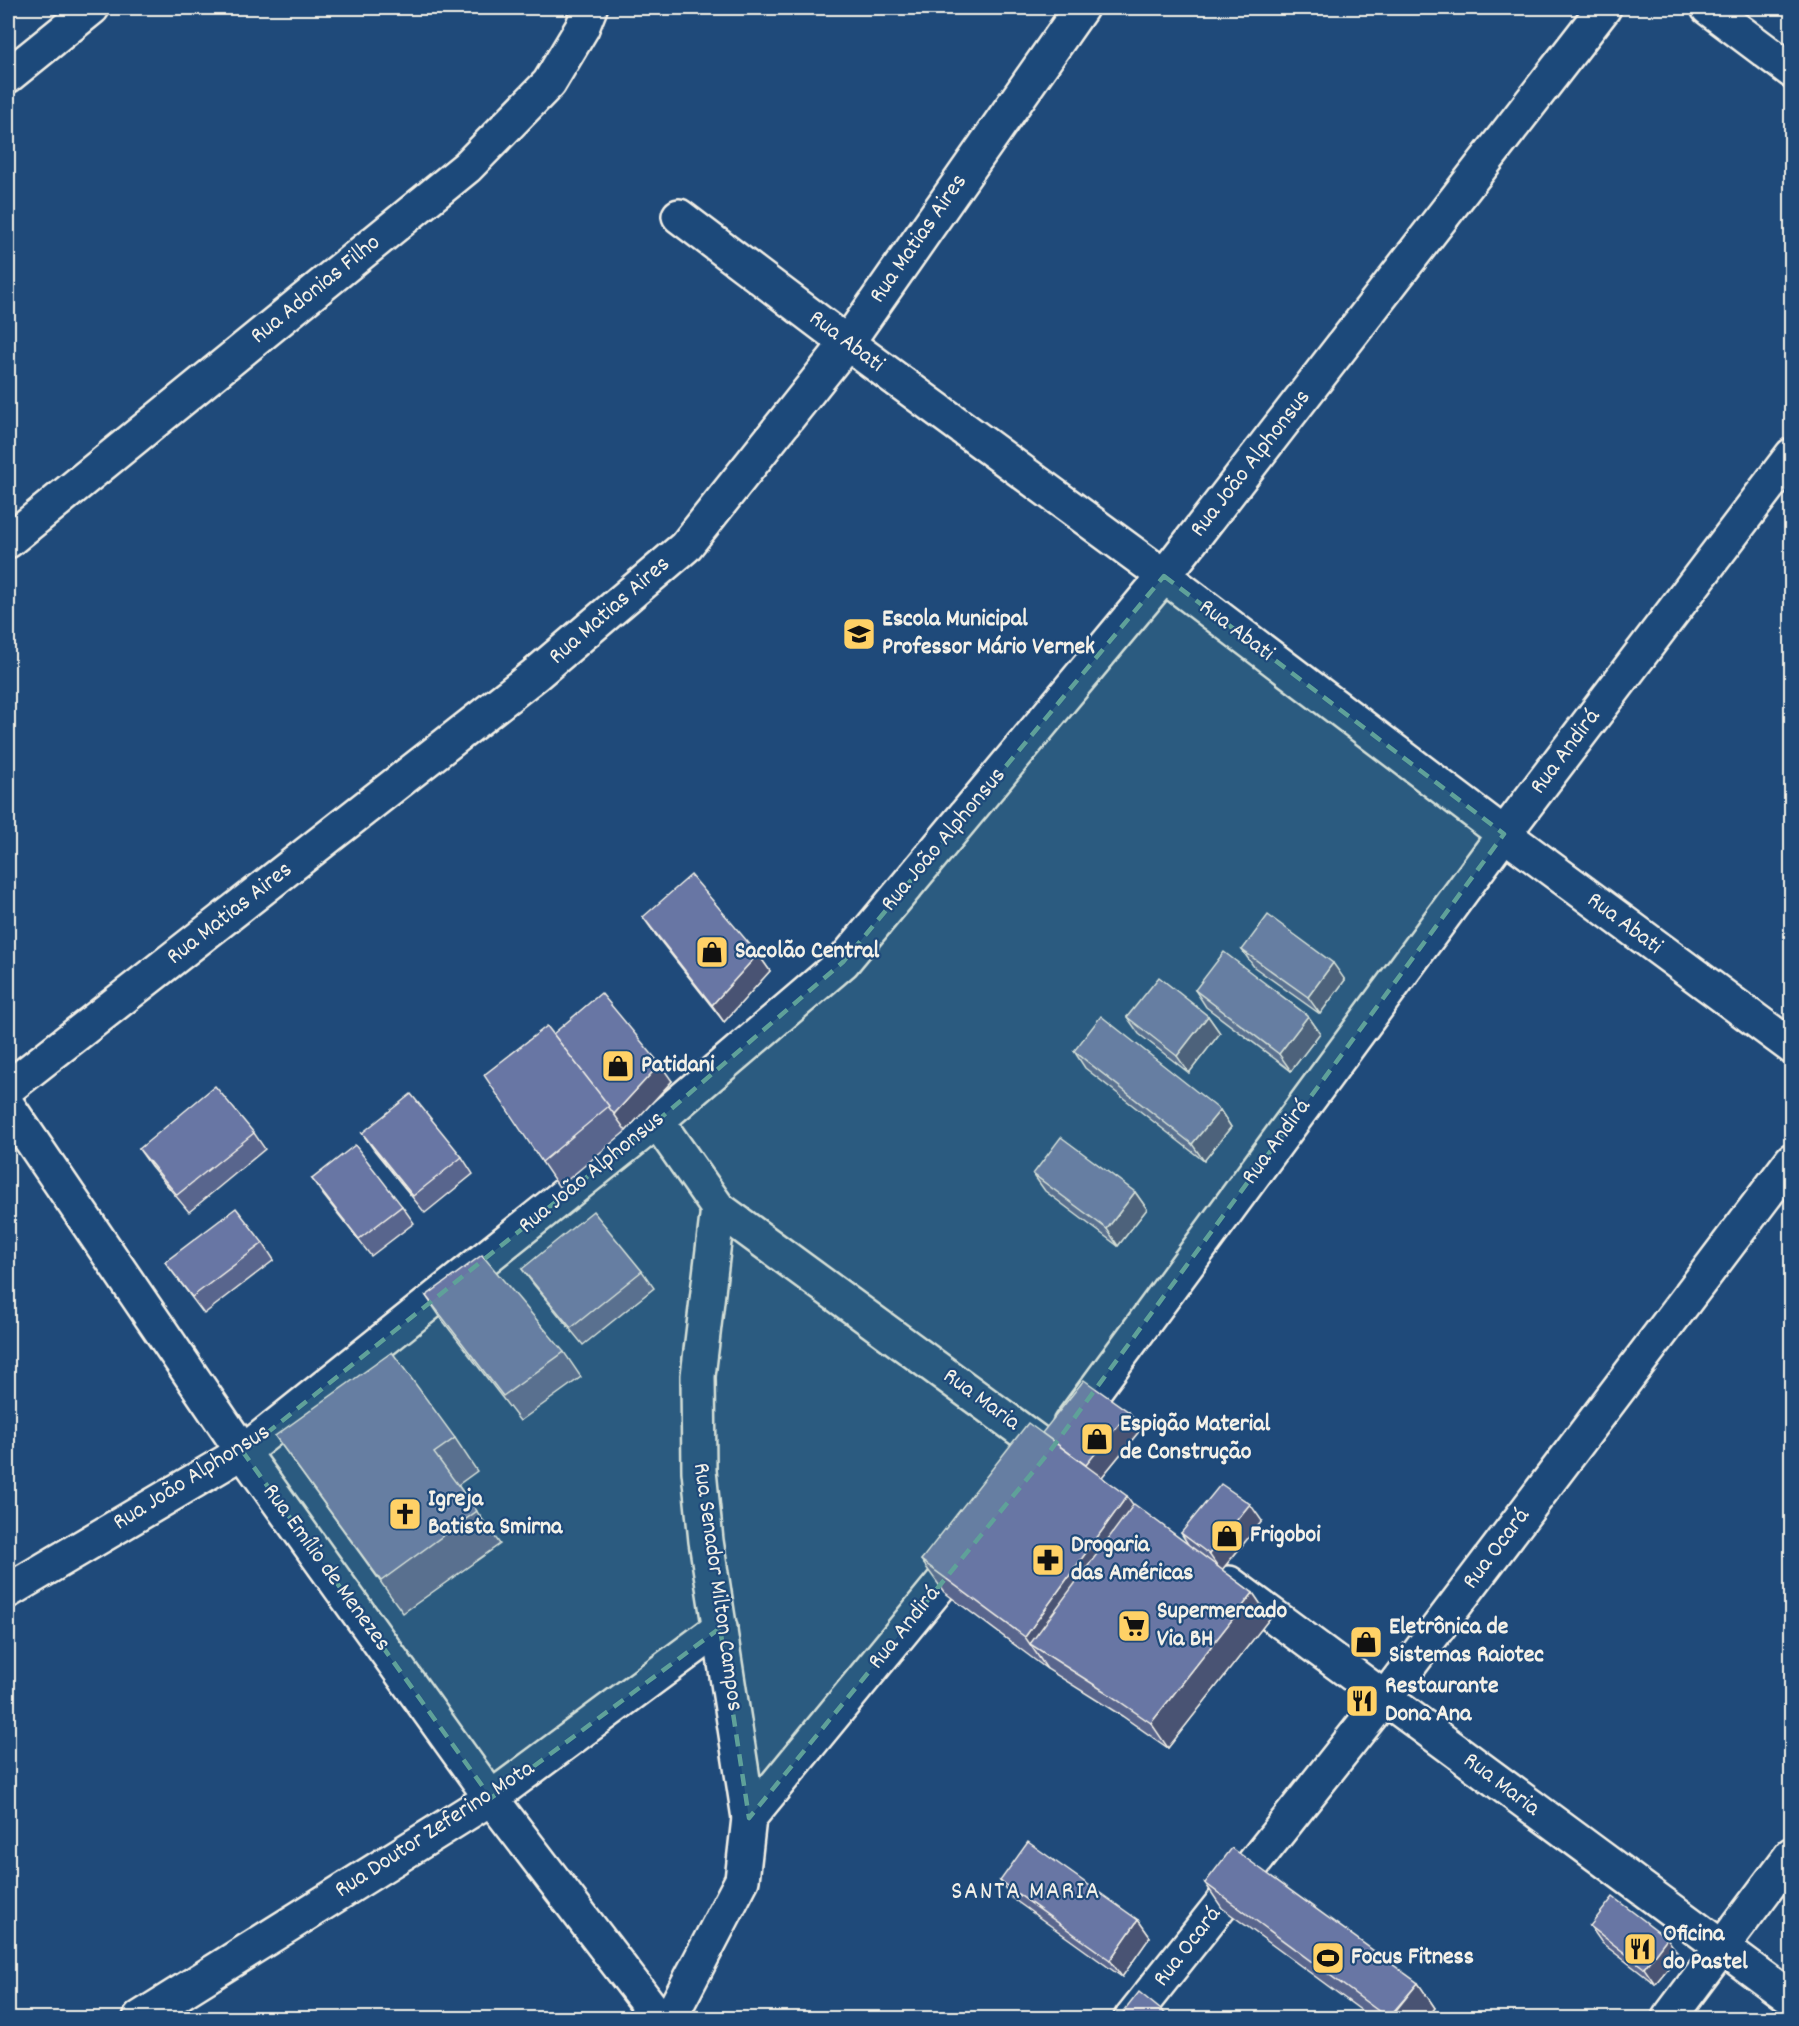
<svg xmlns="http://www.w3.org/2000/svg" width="1799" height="2026" viewBox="0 0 1799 2026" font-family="Dekko,sans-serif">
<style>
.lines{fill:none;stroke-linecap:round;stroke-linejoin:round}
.minor-casing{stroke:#f4f1e8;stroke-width:38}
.minor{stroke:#1f4a7a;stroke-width:33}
.wall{fill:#59658d;stroke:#f4f1e8;stroke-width:1.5}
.shaded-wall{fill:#485373;stroke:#f4f1e8;stroke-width:1.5}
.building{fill:#6776a4;stroke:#f4f1e8;stroke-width:1.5}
.marked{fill:#5fa199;fill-opacity:0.2;stroke:#5fa199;stroke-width:4.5;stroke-dasharray:12 8;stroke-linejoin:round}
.labels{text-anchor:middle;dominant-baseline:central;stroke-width:4.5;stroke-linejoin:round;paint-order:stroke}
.street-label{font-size:24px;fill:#f4f1e8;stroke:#1f4a7a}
.poi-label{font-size:24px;font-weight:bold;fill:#f4f1e8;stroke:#1f4a7a;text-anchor:start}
.neighbourhood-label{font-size:26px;letter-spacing:1.5px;fill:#f4f1e8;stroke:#1f4a7a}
</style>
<rect width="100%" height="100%" fill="#1f4a7a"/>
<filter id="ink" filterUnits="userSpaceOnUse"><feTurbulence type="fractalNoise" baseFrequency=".0167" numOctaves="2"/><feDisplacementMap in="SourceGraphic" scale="12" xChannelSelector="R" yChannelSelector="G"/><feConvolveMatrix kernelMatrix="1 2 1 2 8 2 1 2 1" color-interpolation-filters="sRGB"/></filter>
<g filter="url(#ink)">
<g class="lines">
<g class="minor-casing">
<g id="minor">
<path d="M1708 8 1792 71"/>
<path d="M8 76 92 8"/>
<path d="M679 216 847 343 1164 576 1504 834 1792 1047"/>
<path d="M8 541 467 167 549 83 582 28 590 8"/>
<path d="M8 1088 536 674 685 547 847 343 1081 8"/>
<path d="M8 1106 243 1452 491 1798 659 2018"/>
<path d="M657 1121 718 1208 1059 1458"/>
<path d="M1070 1424 1504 834 1792 455"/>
<path d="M1229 1583 1792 1999"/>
<path d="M8 1591 243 1452 657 1121 843 962 1164 576 1604 8"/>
<path d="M749 1818 969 1550"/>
<path d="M140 2018 491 1798 720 1628"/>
<path d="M670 2018 742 1880 749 1818 706 1541 699 1471 698 1376 718 1208"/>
<path d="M1131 2018 1384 1699 1792 1160"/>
<path d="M1669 2018 1792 1854"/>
</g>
</g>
<use href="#minor" class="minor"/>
</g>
<g class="wall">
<path d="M643 917 758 954 770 971 724 1022 655 934Z"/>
<path d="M1242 950 1345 980 1320 1014 1254 967Z"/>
<path d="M1195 990 1308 1016 1320 1033 1291 1071 1206 1007Z"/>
<path d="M1208 1016 1220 1033 1189 1073 1139 1034 1127 1017Z"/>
<path d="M553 1034 672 1081 626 1131 559 1187 542 1162Z"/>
<path d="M1074 1051 1220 1110 1231 1127 1204 1161 1085 1068Z"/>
<path d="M254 1133 265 1149 189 1212 151 1166 139 1149Z"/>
<path d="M362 1133 462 1157 473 1174 425 1213 374 1150Z"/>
<path d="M1033 1174 1135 1192 1147 1209 1118 1246 1045 1191Z"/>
<path d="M312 1179 402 1206 414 1223 371 1256 324 1196Z"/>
<path d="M263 1243 274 1260 204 1314 165 1262Z"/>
<path d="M522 1269 642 1271 654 1288 583 1345 534 1285Z"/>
<path d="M426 1296 564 1352 581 1377 520 1421 443 1321Z"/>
<path d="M1141 1429 1102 1477 1133 1505 1189 1546 1181 1533 1262 1521 1222 1570 1253 1593 1270 1618 1168 1748 1122 1716 1047 1669 944 1592 921 1560 1043 1434Z"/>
<path d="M275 1436 455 1438 477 1471 458 1485 500 1544 403 1613Z"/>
<path d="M1000 1881 1138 1920 1150 1937 1122 1977 1012 1898Z"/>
<path d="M1205 1883 1418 1983 1435 2008 1426 2019H1373L1222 1908Z"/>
<path d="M1590 1926 1679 1955 1655 1984 1602 1943Z"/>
</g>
<g class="shaded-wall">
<path d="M758 954 770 971 724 1022 712 1005Z"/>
<path d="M1333 963 1345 980 1320 1014 1308 997Z"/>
<path d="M1208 1016 1220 1033 1189 1073 1177 1056Z"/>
<path d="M1308 1016 1320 1033 1291 1071 1279 1054Z"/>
<path d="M660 1064 672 1081 626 1131 614 1114Z"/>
<path d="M1220 1110 1231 1127 1204 1161 1192 1144Z"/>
<path d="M1135 1192 1147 1209 1118 1246 1107 1229Z"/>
<path d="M1129 1412 1141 1429 1097 1483 1085 1466Z"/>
<path d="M1127 1496 1150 1529 1030 1644 1047 1669 1025 1637Z"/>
<path d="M1250 1504 1262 1521 1221 1571 1209 1554Z"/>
<path d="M1253 1593 1270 1618 1168 1748 1151 1723Z"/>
<path d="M1138 1920 1150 1937 1122 1977 1110 1960Z"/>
<path d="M1667 1938 1679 1955 1655 1984 1644 1968Z"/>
<path d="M1418 1983 1435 2008 1426 2019H1389Z"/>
</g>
<g class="building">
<path d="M691 875 758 954 712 1005 643 917Z"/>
<path d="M1268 915 1333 963 1308 997 1242 950Z"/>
<path d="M1224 952 1308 1016 1279 1054 1195 990Z"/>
<path d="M1159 977 1208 1016 1177 1056 1127 1017Z"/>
<path d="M601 993 660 1064 614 1114 553 1034Z"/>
<path d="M1101 1016 1220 1110 1192 1144 1074 1051Z"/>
<path d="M547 1026 609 1106 542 1162 484 1075Z"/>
<path d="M215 1086 254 1133 177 1195 139 1149Z"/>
<path d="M411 1094 462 1157 413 1196 362 1133Z"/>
<path d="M1061 1137 1135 1192 1107 1229 1033 1174Z"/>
<path d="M355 1145 402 1206 359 1239 312 1179Z"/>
<path d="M236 1208 263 1243 192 1297 165 1262Z"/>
<path d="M593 1211 642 1271 571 1328 522 1269Z"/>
<path d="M482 1255 564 1352 503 1396 426 1296Z"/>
<path d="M392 1352 455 1438 434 1453 477 1511 381 1581 275 1436Z"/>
<path d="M1084 1380 1129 1412 1086 1465 1042 1433Z"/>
<path d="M1028 1423 1127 1496 1025 1637 921 1560Z"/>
<path d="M1221 1484 1250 1504 1209 1554 1181 1533Z"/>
<path d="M1134 1504 1253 1593 1151 1723 1104 1691 1030 1644Z"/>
<path d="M1028 1842 1138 1920 1110 1960 1000 1881Z"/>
<path d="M1232 1848 1418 1983 1388 2018 1205 1883Z"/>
<path d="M1613 1897 1667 1938 1644 1968 1590 1926Z"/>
<path d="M1139 1992 1172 2019H1118Z"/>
</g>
</g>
<path class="marked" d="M1164 576 1504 834 1050 1451 749 1818 720 1628 491 1798 243 1452 657 1121 843 962Z"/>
<defs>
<g id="school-square" transform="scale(1.725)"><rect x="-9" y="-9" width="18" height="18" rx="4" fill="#ffd166" stroke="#1f4a7a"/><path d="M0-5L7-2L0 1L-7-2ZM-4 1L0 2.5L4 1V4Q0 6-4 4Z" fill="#111"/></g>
<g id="shop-square" transform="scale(1.725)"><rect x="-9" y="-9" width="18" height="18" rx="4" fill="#ffd166" stroke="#1f4a7a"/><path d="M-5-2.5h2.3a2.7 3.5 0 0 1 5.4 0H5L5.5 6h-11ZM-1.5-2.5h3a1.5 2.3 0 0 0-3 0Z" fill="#111"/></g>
<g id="church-square" transform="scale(1.725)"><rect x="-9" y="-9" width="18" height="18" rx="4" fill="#ffd166" stroke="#1f4a7a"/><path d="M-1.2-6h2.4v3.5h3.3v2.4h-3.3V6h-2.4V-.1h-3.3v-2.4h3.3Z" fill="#111"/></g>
<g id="pharmacy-square" transform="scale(1.725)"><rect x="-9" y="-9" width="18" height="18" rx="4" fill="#ffd166" stroke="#1f4a7a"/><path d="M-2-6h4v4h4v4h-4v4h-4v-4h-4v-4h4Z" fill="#111"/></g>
<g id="supermarket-square" transform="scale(1.725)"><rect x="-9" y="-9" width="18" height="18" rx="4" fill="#ffd166" stroke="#1f4a7a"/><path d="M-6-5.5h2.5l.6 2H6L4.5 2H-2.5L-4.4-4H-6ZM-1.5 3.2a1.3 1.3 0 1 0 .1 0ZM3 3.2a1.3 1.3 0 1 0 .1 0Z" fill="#111"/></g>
<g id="restaurant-square" transform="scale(1.725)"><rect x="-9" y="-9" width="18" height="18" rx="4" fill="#ffd166" stroke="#1f4a7a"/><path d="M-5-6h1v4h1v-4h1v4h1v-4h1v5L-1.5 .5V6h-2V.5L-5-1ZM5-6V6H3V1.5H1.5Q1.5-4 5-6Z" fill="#111"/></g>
<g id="stadium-square" transform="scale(1.725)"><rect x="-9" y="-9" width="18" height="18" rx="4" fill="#ffd166" stroke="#1f4a7a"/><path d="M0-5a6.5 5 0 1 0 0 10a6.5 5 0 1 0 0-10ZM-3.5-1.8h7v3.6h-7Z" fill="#111"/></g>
</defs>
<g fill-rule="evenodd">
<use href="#school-square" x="859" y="634"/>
<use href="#shop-square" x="712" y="952"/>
<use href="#shop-square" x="618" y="1066"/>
<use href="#shop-square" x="1097" y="1439"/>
<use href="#church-square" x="405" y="1514"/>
<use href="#shop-square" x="1227" y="1536"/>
<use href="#pharmacy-square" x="1048" y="1560"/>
<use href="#supermarket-square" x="1134" y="1626"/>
<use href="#shop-square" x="1366" y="1642"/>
<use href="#restaurant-square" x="1362" y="1701"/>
<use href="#restaurant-square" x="1640" y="1949"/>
<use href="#stadium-square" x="1328" y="1958"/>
</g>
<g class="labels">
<g class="street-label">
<text transform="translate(919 239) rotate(-55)">Rua Matias Aires</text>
<text transform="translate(316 290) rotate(-39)">Rua Adonias Filho</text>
<text transform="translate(846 342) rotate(37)">Rua Abati</text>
<text transform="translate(1251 464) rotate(-52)">Rua João Alphonsus</text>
<text transform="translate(610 611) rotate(-41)">Rua Matias Aires</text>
<text transform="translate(1236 631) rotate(37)">Rua Abati</text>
<text transform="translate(1566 752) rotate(-53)">Rua Andirá</text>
<text transform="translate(944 840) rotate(-50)">Rua João Alphonsus</text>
<text transform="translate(230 914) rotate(-38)">Rua Matias Aires</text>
<text transform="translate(1624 924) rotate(37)">Rua Abati</text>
<text transform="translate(1277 1142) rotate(-54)">Rua Andirá</text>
<text transform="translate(592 1173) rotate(-39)">Rua João Alphonsus</text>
<text transform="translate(981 1400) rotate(36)">Rua Maria</text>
<text transform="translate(192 1478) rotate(-32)">Rua João Alphonsus</text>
<text transform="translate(1497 1549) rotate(-53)">Rua Ocará</text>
<text transform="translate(326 1568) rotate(54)">Rua Emílio de Menezes</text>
<text transform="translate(717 1587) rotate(82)">Rua Senador Milton Campos</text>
<text transform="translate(905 1628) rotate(-51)">Rua Andirá</text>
<text transform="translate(1501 1785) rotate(37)">Rua Maria</text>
<text transform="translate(435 1830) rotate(-33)">Rua Doutor Zeferino Mota</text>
<text transform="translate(1188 1947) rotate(-52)">Rua Ocará</text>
</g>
<g class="poi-label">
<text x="882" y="620">Escola Municipal<tspan x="882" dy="28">Professor Mário Vernek</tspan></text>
<text x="735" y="952">Sacolão Central</text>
<text x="641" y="1066">Patidani</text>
<text x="1120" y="1425">Espigão Material<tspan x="1120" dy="28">de Construção</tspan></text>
<text x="428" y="1500">Igreja<tspan x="428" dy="28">Batista Smirna</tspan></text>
<text x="1250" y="1536">Frigoboi</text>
<text x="1071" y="1546">Drogaria<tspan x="1071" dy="28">das Américas</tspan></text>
<text x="1157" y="1612">Supermercado<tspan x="1157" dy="28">Via BH</tspan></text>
<text x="1389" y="1628">Eletrônica de<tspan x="1389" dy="28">Sistemas Raiotec</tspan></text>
<text x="1385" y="1687">Restaurante<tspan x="1385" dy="28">Dona Ana</tspan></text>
<text x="1663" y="1935">Oficina<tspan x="1663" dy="28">do Pastel</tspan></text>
<text x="1351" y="1958">Focus Fitness</text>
</g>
<g class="neighbourhood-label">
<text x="1026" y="1892">SANTA MARIA</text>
</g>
</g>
<rect width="1799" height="2026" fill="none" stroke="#1f4a7a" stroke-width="30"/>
<rect x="15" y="15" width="1769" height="1996" fill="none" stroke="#f4f1e8" stroke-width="2" filter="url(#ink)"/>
</svg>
